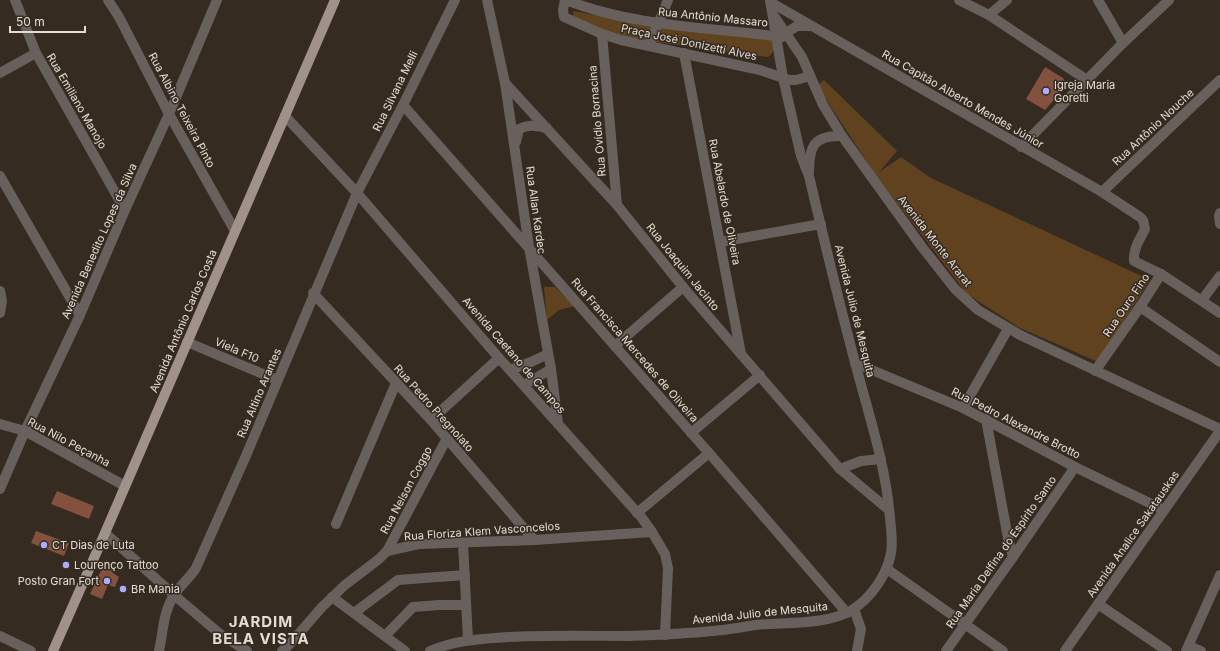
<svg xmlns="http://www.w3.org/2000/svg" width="1220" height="651" viewBox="0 0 1220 651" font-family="Inter,sans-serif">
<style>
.green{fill:#61421f}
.building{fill:#83513e}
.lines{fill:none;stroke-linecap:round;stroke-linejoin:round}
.minor{stroke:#67605d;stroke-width:10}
.major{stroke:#a0918b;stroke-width:10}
.poi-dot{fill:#abaffb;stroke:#352b20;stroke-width:1.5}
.labels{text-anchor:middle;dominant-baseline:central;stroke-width:3;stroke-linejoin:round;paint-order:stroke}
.street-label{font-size:11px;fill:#e4ddd6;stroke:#352b20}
.poi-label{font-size:11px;fill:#e4ddd6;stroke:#352b20;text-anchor:start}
.district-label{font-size:15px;font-weight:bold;letter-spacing:1px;fill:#e4ddd6;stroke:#352b20}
</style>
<rect width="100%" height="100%" fill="#352b20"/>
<g class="green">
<path d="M573 11 651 25 770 38C775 45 776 52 768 57L648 41 602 30 573 16Z"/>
<path d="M824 80 897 151 879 172 901 157 931 178 1150 280 1098 362 1020 328 967 294 875 174 817 86Z"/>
<path d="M544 287H555L575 306 559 310 547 320Z"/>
</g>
<g class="building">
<path d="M1045 67 1063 78 1066 83V86L1045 110 1026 99Z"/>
<path d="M57 491 94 506 89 519 51 504Z"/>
<path d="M36 531 69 543 64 556 31 543Z"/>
<path d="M106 560 116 565 113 573 119 577 115 587 108 585 102 599 90 594Z"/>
</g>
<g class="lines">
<g class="minor">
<path d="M15 0 36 53 125 210"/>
<path d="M108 0 119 17 169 114 235 231"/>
<path d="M487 0 505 83 529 247 551 369 558 424"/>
<path d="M565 0 563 10 564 17 602 34 621 40 760 70 789 80H796L810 76"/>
<path d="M566 0C635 27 709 27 782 37"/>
<path d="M959 0 989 15 1087 80"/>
<path d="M1098 0 1123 43"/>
<path d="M770 2 1102 192 1140 217 1143 220 1145 229C1140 239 1133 249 1134 261L1161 274 1220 313"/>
<path d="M989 15 1007 0"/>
<path d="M774 16 802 57 823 105 842 136 922 247 955 289 967 300 978 310 1020 335 1220 429"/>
<path d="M786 33 797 26H810"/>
<path d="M602 34 617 205"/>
<path d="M649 45 668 0"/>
<path d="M684 53 741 354"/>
<path d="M0 73 36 53"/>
<path d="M505 83 617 205 683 287 840 469 889 510"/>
<path d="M403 105 709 453 847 613"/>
<path d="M285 116 357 193 499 358 642 518 652 532 665 554 668 568 665 635"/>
<path d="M516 142 519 129C529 124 536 126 547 128"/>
<path d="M1021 147 1123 43 1169 0"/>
<path d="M809 172C809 146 814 135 842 136"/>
<path d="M0 176 80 315"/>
<path d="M1102 192 1220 80"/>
<path d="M1220 213 1219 216 1220 224"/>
<path d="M720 242 821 224"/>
<path d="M0 291 2 301 0 313"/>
<path d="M313 293 431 420 534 540"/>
<path d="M1202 300 1220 276"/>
<path d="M1140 307 1220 362"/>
<path d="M187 342 277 380"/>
<path d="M615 346 683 287"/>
<path d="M855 363 963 408 1075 467 1164 510"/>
<path d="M510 370 531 362 548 354"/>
<path d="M1095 371 1140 307 1161 274"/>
<path d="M524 385 551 369"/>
<path d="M963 408 1008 329"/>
<path d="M986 419 1008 538 1013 557"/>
<path d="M431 420 499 358"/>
<path d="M0 424 25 431 125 486"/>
<path d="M691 433 760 375"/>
<path d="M840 469 861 461 881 459"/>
<path d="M0 489 25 431 80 315 125 210 169 114 217 0"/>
<path d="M637 513 709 453"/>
<path d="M336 524 396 383"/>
<path d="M105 533 174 595 220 634 247 651"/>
<path d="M463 543 468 640"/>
<path d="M387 551 446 440"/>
<path d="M887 569 1003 651"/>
<path d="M332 597 405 651"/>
<path d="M1098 604 1167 651"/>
<path d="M854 609 861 629 857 651"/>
<path d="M354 613 398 580 465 575"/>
<path d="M0 636 31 651"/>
<path d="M385 636 413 607 439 605H466"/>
<path d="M1189 646 1201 651"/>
<path d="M159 651C163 633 163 613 173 597 178 587 189 579 196 568L245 458 357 193 403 105 455 0"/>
<path d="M282 651 289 645 322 607 345 585 379 559 387 551 419 544 534 540 652 532"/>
<path d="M430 651C455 640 481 639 508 637 548 635 588 636 628 636 656 635 684 634 712 631 727 630 742 627 756 625 785 622 828 625 852 610 871 598 887 575 891 553 893 542 891 529 890 518 886 466 869 416 856 366 839 303 824 240 809 176L801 156 783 78 770 0"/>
<path d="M946 651 1013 557 1075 467"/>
<path d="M1065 651 1220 431"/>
<path d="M1186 651 1220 575"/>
</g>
<path class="major" d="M53 651 105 533 335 0"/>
</g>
<g class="poi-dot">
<circle cx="1046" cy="91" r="4"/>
<circle cx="44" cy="545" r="4"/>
<circle cx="66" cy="565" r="4"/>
<circle cx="107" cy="581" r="4"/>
<circle cx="123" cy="589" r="4"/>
</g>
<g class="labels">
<g class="street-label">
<text transform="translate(713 17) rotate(6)">Rua Antônio Massaro</text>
<text transform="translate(689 42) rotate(12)">Praça José Donizetti Alves</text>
<text transform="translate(395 91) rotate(-64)">Rua Silvana Melli</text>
<text transform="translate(963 99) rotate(30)">Rua Capitão Alberto Mendes Júnior</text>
<text transform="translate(77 101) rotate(60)">Rua Emiliano Manojo</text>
<text transform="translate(182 110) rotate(62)">Rua Albino Teixeira Pinto</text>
<text transform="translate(597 121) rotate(-95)">Rua Ovídio Bornacina</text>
<text transform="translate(1153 127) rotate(-43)">Rua Antônio Nouche</text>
<text transform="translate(725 202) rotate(79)">Rua Abelardo de Oliveira</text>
<text transform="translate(536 210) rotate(82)">Rua Allan Kardec</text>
<text transform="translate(99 241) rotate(-66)">Avenida Benedito Lopes da Silva</text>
<text transform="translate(935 241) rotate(52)">Avenida Monte Ararat</text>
<text transform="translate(683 267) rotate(51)">Rua Joaquim Jacinto</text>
<text transform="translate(1126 305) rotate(-56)">Rua Ouro Fino</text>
<text transform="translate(855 311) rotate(76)">Avenida Julio de Mesquita</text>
<text transform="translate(183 321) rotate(-67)">Avenida Antônio Carlos Costa</text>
<text transform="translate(237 350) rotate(23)">Viela F10</text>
<text transform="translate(635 350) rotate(49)">Rua Francisca Mercedes de Oliveira</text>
<text transform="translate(514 355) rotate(49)">Avenida Caetano de Campos</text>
<text transform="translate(259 393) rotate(-67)">Rua Altino Arantes</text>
<text transform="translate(434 408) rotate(48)">Rua Pedro Pregnolato</text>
<text transform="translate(1016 423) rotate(27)">Rua Pedro Alexandre Brotto</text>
<text transform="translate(69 442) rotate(28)">Rua Nilo Peçanha</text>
<text transform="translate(406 490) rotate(-62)">Rua Nelson Coggo</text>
<text transform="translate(482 531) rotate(-4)">Rua Floriza Klem Vasconcelos</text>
<text transform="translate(1133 534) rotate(-55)">Avenida Analice Sakatauskas</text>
<text transform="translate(1001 552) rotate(-55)">Rua Maria Delfina do Espírito Santo</text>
<text transform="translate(760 613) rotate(-6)">Avenida Julio de Mesquita</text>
</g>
<g class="poi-label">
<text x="1054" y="85">Igreja Maria<tspan x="1054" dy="13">Goretti</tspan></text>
<text x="52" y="545">CT Dias de Luta</text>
<text x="74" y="565">Lourenço Tattoo</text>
<text x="99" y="581" text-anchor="end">Posto Gran Fort</text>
<text x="131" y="589">BR Mania</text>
</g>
<g class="district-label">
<text x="261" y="621">JARDIM<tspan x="261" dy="17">BELA VISTA</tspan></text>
</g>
</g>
<path d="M10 26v6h75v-6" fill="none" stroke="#e4ddd6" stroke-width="2"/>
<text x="16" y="26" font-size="12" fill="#e4ddd6" stroke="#352b20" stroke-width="3" paint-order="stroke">50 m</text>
</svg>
